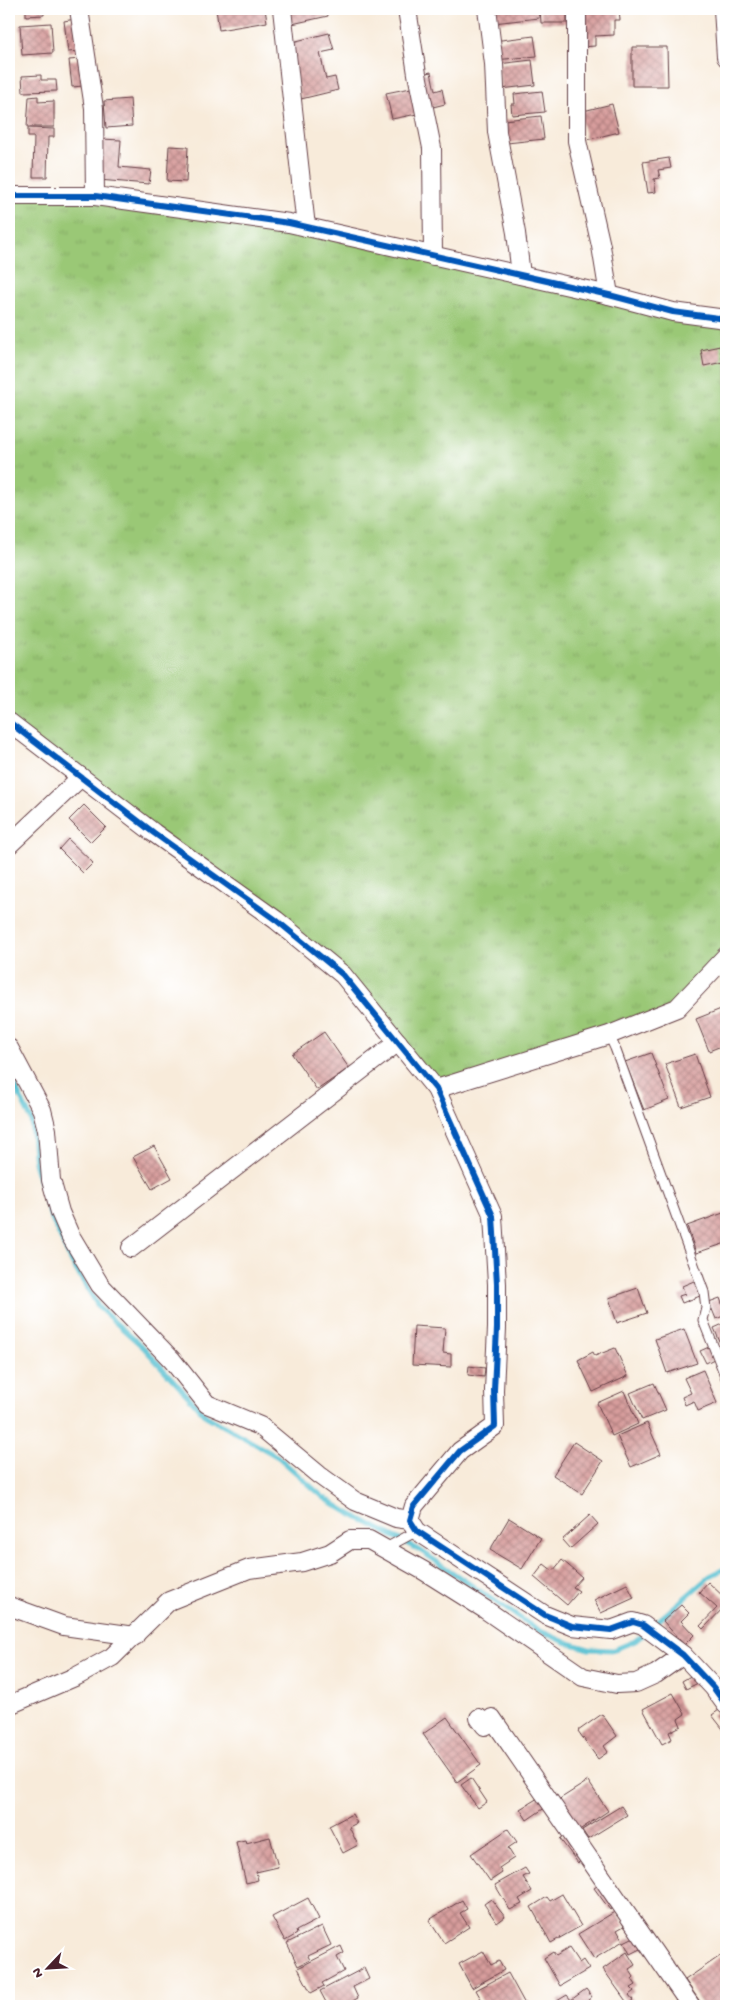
<svg xmlns="http://www.w3.org/2000/svg" width="735" height="2015" viewBox="0 0 735 2015" font-family="'Gochi Hand',sans-serif">
<style>
.grass{fill:url(#grass-tufts);stroke:#727450}
.lines{fill:none;stroke-linecap:round;stroke-linejoin:round}
.stream{stroke:#54bfd0;stroke-width:5}
.building{fill:url(#building-cross-hatch)}
.lane-casing{stroke:#643e45;stroke-width:11}
.street-casing{stroke:#643e45;stroke-width:20}
.lane{stroke:#fff;stroke-width:9}
.street{stroke:#fff;stroke-width:18}
.cycleway-casing{stroke:#fff;stroke-width:9}
.cycleway{stroke:#0057b8;stroke-width:6}
</style>
<defs>
<pattern id="grass-tufts" width="24" height="20" patternUnits="userSpaceOnUse" patternTransform="scale(1.25)"><rect width="24" height="20" fill="#9ac876"/><path d="M3 7l-1-3M5 7V3M7 7l1-3M15 17l-1-3M17 17v-4M19 17l1-3" fill="none" stroke="#86ab66"/></pattern>
<pattern id="building-cross-hatch" width="8" height="8" patternUnits="userSpaceOnUse" patternTransform="scale(1.25)"><rect width="8" height="8" fill="#d79d9c"/><path d="M0 0l8 8M0 8l8-8" fill="none" stroke="#b07f7f"/></pattern>
</defs>
<rect width="100%" height="100%" fill="#fff"/>
<filter id="ink" filterUnits="userSpaceOnUse"><feTurbulence type="fractalNoise" baseFrequency=".02" numOctaves="2"/><feDisplacementMap in="SourceGraphic" scale="10" xChannelSelector="R" yChannelSelector="G"/><feConvolveMatrix kernelMatrix="1 2 1 2 8 2 1 2 1" color-interpolation-filters="sRGB"/></filter>
<filter id="wash" filterUnits="userSpaceOnUse"><feTurbulence type="fractalNoise" baseFrequency=".0096" numOctaves="4" result="noise"/><feDisplacementMap in="SourceGraphic" scale="20" xChannelSelector="R" yChannelSelector="G"/><feGaussianBlur stdDeviation="1.12" result="paint"/><feColorMatrix in="noise" values="0 0 0 0 0 0 0 0 0 0 0 0 0 0 0 0 0 1.4 0 .05"/><feComposite in="paint" operator="in"/></filter>
<g filter="url(#wash)">
<rect width="100%" height="100%" fill="#f8ebda"/>
<path class="grass" d="M9 196 170 207 726 319V956L677 1008 436 1089 343 975 9 722Z"/>
<g class="lines">
<g class="stream">
<path d="M9 1074 31 1119 35 1166 50 1215 72 1263 99 1308 144 1348 206 1416 278 1457 323 1497 349 1513 421 1551 536 1629 565 1642 589 1649 613 1650 635 1641 645 1633"/>
<path d="M652 1626 710 1576 726 1568"/>
</g>
</g>
<g id="blocks">
<g class="building">
<path d="M26 9H44V15L26 16Z"/>
<path d="M216 9H265L267 22 219 30Z"/>
<path d="M289 9H327L328 16 292 24Z"/>
<path d="M491 9H538L539 18 493 23Z"/>
<path d="M540 9H567V23H541Z"/>
<path d="M619 9 620 20H614V35L595 36V46L582 47 581 11Z"/>
<path d="M75 19 80 51 68 52 64 21Z"/>
<path d="M51 23 53 53 22 55 20 25Z"/>
<path d="M329 33 334 50 320 53 326 79 335 77 338 90 301 99 288 43Z"/>
<path d="M534 36 537 56 495 60 493 41Z"/>
<path d="M632 47H667L668 86H632Z"/>
<path d="M9 48 12 69 9 70Z"/>
<path d="M80 59 83 86 72 87 69 60Z"/>
<path d="M532 60 535 85 501 89 498 64Z"/>
<path d="M431 72 435 91 442 89 445 104 429 108 421 74Z"/>
<path d="M41 75V80H56L57 91 23 92 22 76Z"/>
<path d="M411 88 417 114 392 119 386 93Z"/>
<path d="M542 91 545 112 512 115 511 104H515L514 94Z"/>
<path d="M38 96V102L54 101V127H27L29 97Z"/>
<path d="M130 99 132 126 106 128 104 101Z"/>
<path d="M612 104 619 132 586 140 579 112Z"/>
<path d="M541 116 544 139 507 143 504 120Z"/>
<path d="M28 128 54 129V137H48L47 177H33L34 137H28Z"/>
<path d="M101 139 121 140 119 167 151 170 149 184 98 180Z"/>
<path d="M169 146 188 147 186 182 167 181Z"/>
<path d="M669 158 671 168 658 170 660 178 654 179 656 192 648 193 643 162Z"/>
<rect x="724" y="233" width="2" height="29"/>
<path d="M720 346 723 362 704 366 701 350Z"/>
<path d="M84 805 106 827 91 842 69 820Z"/>
<path d="M68 839 93 863 83 873 59 849Z"/>
<path d="M726 1007V1044L709 1051 696 1019Z"/>
<path d="M324 1032 349 1068 317 1090 292 1054Z"/>
<path d="M651 1053 669 1100 644 1110 625 1062Z"/>
<path d="M695 1054 710 1097 681 1107 665 1064Z"/>
<path d="M154 1146 172 1178 152 1189 133 1157Z"/>
<path d="M726 1212V1243L696 1253 687 1226Z"/>
<path d="M694 1281 700 1296 682 1303 679 1296 685 1294 682 1286Z"/>
<path d="M638 1288 647 1313 617 1323 609 1298Z"/>
<path d="M720 1298 726 1315 716 1319 709 1302Z"/>
<path d="M723 1324 726 1332V1356L714 1328Z"/>
<path d="M414 1326 445 1328 443 1353 451 1354V1367L412 1365Z"/>
<path d="M684 1329 697 1363 667 1373 655 1339Z"/>
<path d="M709 1347 714 1359 706 1363 700 1351Z"/>
<path d="M615 1348 628 1376 593 1392 578 1360 593 1352 595 1356Z"/>
<path d="M469 1366 485 1368 484 1377 468 1375Z"/>
<path d="M703 1370 717 1403 698 1411 694 1401 685 1405 682 1397 691 1393 684 1378Z"/>
<path d="M654 1383 666 1410 642 1420 630 1393Z"/>
<path d="M624 1391 638 1424 612 1436 597 1403Z"/>
<path d="M647 1423 661 1454 631 1467 617 1436Z"/>
<path d="M574 1442 603 1461 582 1494 553 1475Z"/>
<path d="M590 1515 598 1524 570 1549 562 1540Z"/>
<path d="M509 1518 541 1538 522 1569 490 1550Z"/>
<path d="M562 1560 582 1577 573 1587 579 1591 567 1605 534 1577 544 1564 553 1571Z"/>
<path d="M708 1582 726 1599V1605L703 1629 700 1626 717 1608 699 1592Z"/>
<path d="M627 1584 634 1598 601 1613 594 1600Z"/>
<path d="M681 1605 689 1613 681 1621 694 1635 684 1645 663 1621Z"/>
<path d="M694 1674 698 1683 686 1689 682 1681Z"/>
<path d="M673 1693 685 1714 678 1719 681 1726 669 1732 672 1739 662 1744 643 1709Z"/>
<path d="M719 1710 726 1720V1733L712 1715Z"/>
<path d="M602 1714 617 1736 604 1746 608 1752 598 1759 578 1731Z"/>
<path d="M447 1717 481 1765 457 1782 423 1734Z"/>
<path d="M471 1778 487 1802 478 1808 461 1785Z"/>
<path d="M588 1781 608 1811 575 1833 555 1802Z"/>
<path d="M543 1795 549 1805 527 1820 520 1809Z"/>
<path d="M621 1806 627 1815 588 1839 582 1830Z"/>
<path d="M352 1814 357 1823 349 1827 358 1845 343 1853 329 1826Z"/>
<path d="M508 1829 517 1842 508 1848 514 1858 499 1868 502 1873 490 1881 471 1854Z"/>
<path d="M569 1832 587 1856 578 1863 560 1839Z"/>
<path d="M270 1837 278 1867 256 1872 258 1880 246 1883 236 1842 245 1840 246 1843Z"/>
<path d="M525 1868 529 1874 523 1877 532 1891 519 1899 522 1904 510 1910 495 1885Z"/>
<path d="M603 1882 619 1904 610 1910 594 1888Z"/>
<path d="M562 1894 581 1926 551 1943 531 1907 547 1897 550 1901Z"/>
<path d="M308 1898 319 1919 296 1931 297 1934 285 1941 272 1917Z"/>
<path d="M491 1899 505 1917 497 1923 484 1904Z"/>
<path d="M462 1900 467 1909 460 1913 469 1927 444 1943 429 1920Z"/>
<path d="M616 1911 624 1926 617 1930 623 1941 594 1959 578 1934Z"/>
<path d="M322 1926 331 1945 308 1956 310 1960 298 1966 287 1943Z"/>
<path d="M640 1934 646 1946 630 1954 624 1942Z"/>
<path d="M341 1946 344 1953 337 1957 344 1971 322 1983 324 1986 311 1993 298 1968Z"/>
<path d="M569 1948 579 1963 583 1960 589 1969 560 1986 544 1958 553 1952 556 1956Z"/>
<path d="M483 1951 491 1965 499 1961 504 1970 472 1988 459 1964Z"/>
<path d="M627 1952 635 1965 629 1969 634 1977 632 1979 636 1985 631 1988 634 1991 629 1995 633 2000 628 2004 603 1969Z"/>
<path d="M726 1952V2006H703L685 1980Z"/>
<path d="M364 1968 369 1979 353 1987 358 1998 343 2006H328L320 1991Z"/>
<path d="M508 1973 526 2006H485L476 1990Z"/>
<path d="M586 1989 592 1997 588 2000 592 2006H561L557 2001 567 1995 571 2000Z"/>
</g>
</g>
</g>
<g filter="url(#ink)">
<use href="#blocks" fill-opacity="0" stroke="#643e45" stroke-width="1"/>
<g class="lines">
<g class="lane-casing">
<g id="lane">
<path d="M609 1035 615 1048 704 1292 706 1308 703 1320 726 1378"/>
<path d="M384 1549 417 1531"/>
</g>
</g>
<g class="street-casing">
<g id="street">
<path d="M79 9 94 108 95 196"/>
<path d="M282 9 306 227"/>
<path d="M407 9 417 74 432 148 433 256"/>
<path d="M487 9 494 64 497 132 516 233 521 275"/>
<path d="M577 9V141L601 246 609 295"/>
<path d="M723 9 726 57"/>
<path d="M9 196H95L289 223 609 295 673 312 726 319"/>
<path d="M9 722 154 833 276 920 343 975 436 1089 493 1216 497 1284V1328L494 1390 495 1426 460 1451 414 1506 410 1520 417 1531 545 1615 572 1626 611 1630 633 1622 643 1625 683 1655 713 1687 726 1705"/>
<path d="M9 845 81 777"/>
<path d="M9 1048 42 1110 47 1130 51 1180 60 1212 70 1235 100 1285 172 1360 207 1404 260 1426 319 1475 355 1501 396 1518 410 1520"/>
<path d="M436 1089 609 1035 677 1008 726 956"/>
<path d="M131 1248 398 1042"/>
<path d="M9 1606 64 1626 135 1636"/>
<path d="M9 1705 77 1676 112 1657 169 1601 249 1569 302 1562 330 1553 350 1540H369L424 1571 486 1610 583 1677 617 1684 636 1683 656 1674 683 1655"/>
<path d="M479 1718 485 1726 492 1718 691 2006"/>
</g>
</g>
<use href="#lane" class="lane"/>
<use href="#street" class="street"/>
<g class="cycleway-casing">
<g id="cycleway">
<path d="M9 196H95L289 223 609 295 673 312 726 319"/>
<path d="M9 722 154 833 276 920 343 975 436 1089 493 1216 497 1284V1328L494 1390 495 1426 460 1451 414 1506 410 1520 417 1531 545 1615 572 1626 611 1630 633 1622 643 1625 683 1655 713 1687 726 1705"/>
</g>
</g>
<use href="#cycleway" class="cycleway"/>
</g>
</g>
<rect width="735" height="2015" fill="none" stroke="#fff" stroke-width="30"/>
<g transform="translate(48 1968) rotate(245)" stroke="#ffffff" stroke-width="4" paint-order="stroke">
<path d="M0-4L9 19L0 12L-9 19Z" fill="#4a1f2b"/>
<text y="-8" font-size="14" font-weight="bold" text-anchor="middle" fill="#4a1f2b">N</text>
</g>
</svg>
